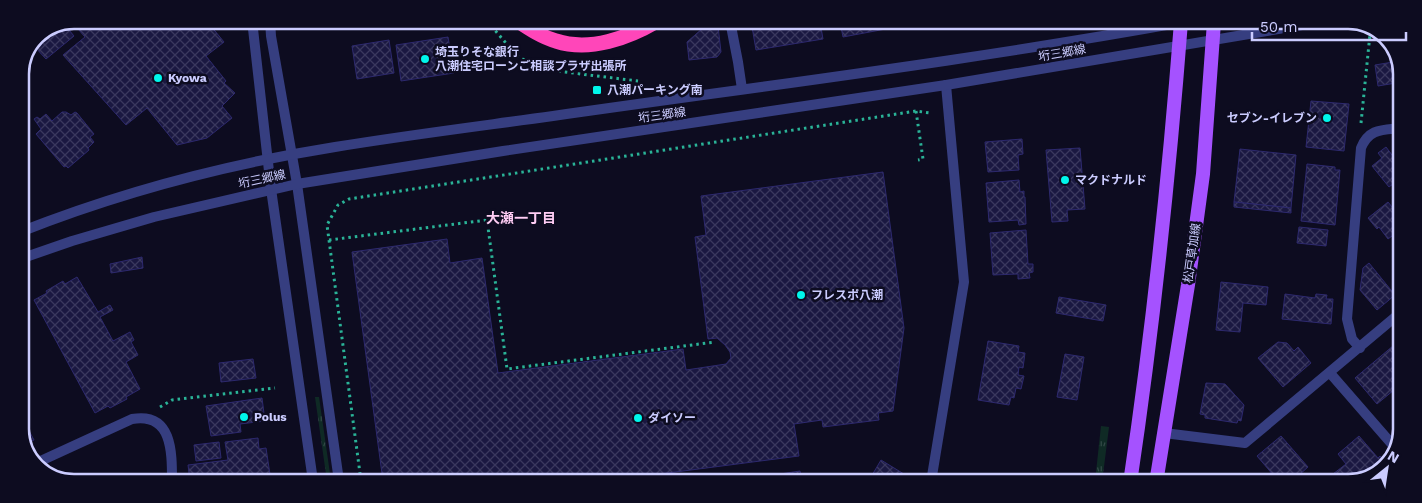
<svg xmlns="http://www.w3.org/2000/svg" width="1422" height="503" viewBox="0 0 1422 503" font-family="'Work Sans','Noto Sans JP',sans-serif">
<style>
.grass{fill:url(#grass-tufts)}
.building{fill:url(#building-cross-hatch);stroke:#2d296e}
.lines{fill:none;stroke-linecap:round;stroke-linejoin:round}
.path{stroke:#2ab397;stroke-width:3;stroke-dasharray:2.5 4;stroke-linecap:butt}
.minor{stroke:#363e80;stroke-width:10}
.tertiary{stroke:#363e80;stroke-width:10}
.primary{stroke:#a552ff;stroke-width:14}
.motorway{stroke:#ff46b9;stroke-width:15}
.poi-dot{fill:#00f6eb;stroke:#0d0c20;stroke-width:2}
.labels{text-anchor:middle;dominant-baseline:central;stroke-width:5;stroke-linejoin:round;paint-order:stroke}
.poi-label{font-size:12px;font-weight:bold;fill:#cbccff;stroke:#0d0c20;text-anchor:start}
.street-label{font-size:12px;fill:#cbccff;stroke:#0d0c20}
.neighbourhood-label{font-size:14px;font-weight:bold;fill:#ffcdf4;stroke:#0d0c20}
.rim{fill:none;stroke:#cbccff;stroke-width:2.5}
</style>
<defs>
<pattern id="grass-tufts" width="24" height="20" patternUnits="userSpaceOnUse" patternTransform="scale(1.25)"><rect width="24" height="20" fill="#0f2a25"/><path d="M3 7l-1-3M5 7V3M7 7l1-3M15 17l-1-3M17 17v-4M19 17l1-3" fill="none" stroke="#314846"/></pattern>
<pattern id="building-cross-hatch" width="8" height="8" patternUnits="userSpaceOnUse" patternTransform="scale(1.25)"><rect width="8" height="8" fill="#1a1841"/><path d="M0 0l8 8M0 8l8-8" fill="none" stroke="#3a385e"/></pattern>
</defs>
<rect width="100%" height="100%" fill="#0d0c20"/>
<g class="grass">
<path d="M315 397H319L331 481H327Z"/>
<path d="M1101 426 1109 427 1102 482H1095Z"/>
</g>
<g class="building">
<path d="M73 20H206L224 42 206 56 226 81 224 83 235 93 222 106 232 118 207 138 177 145 147 108 126 125 63 55 85 37 71 21Z"/>
<path d="M751 21 820 22 823 39 756 50Z"/>
<path d="M840 22H923L843 37Z"/>
<path d="M64 24 74 36 46 59 33 45 44 36 41 33Z"/>
<path d="M718 26 721 52 717 57 689 60 687 42 703 28Z"/>
<path d="M448 37 454 73 401 81 396 45Z"/>
<path d="M389 40 394 73 357 79 352 46Z"/>
<path d="M1399 61 1402 70V82L1378 86 1375 65Z"/>
<path d="M1311 101 1349 104 1344 151 1306 147Z"/>
<path d="M62 112H66L71 115 75 112 77 113 94 134 90 137 94 142 88 148 89 150 68 168 66 166 64 167 36 134 41 129 34 119 37 117 40 119 46 114 52 121Z"/>
<path d="M1022 139 1023 154 1018 155 1019 170 988 172 985 142Z"/>
<path d="M1386 147 1401 167V178L1389 187 1372 166 1382 158 1378 153Z"/>
<path d="M1080 148 1085 209 1067 210 1068 221 1052 222 1046 150Z"/>
<path d="M1240 149 1296 155 1291 208 1234 202Z"/>
<path d="M1307 164 1335 167V170H1340L1335 225 1301 221Z"/>
<path d="M883 172 904 328 893 411 878 413 879 420 823 427 822 420 794 424 799 456 606 481H383L352 252 447 239 450 263 482 258 498 373 683 349 686 370 726 364 731 358 730 352 725 345 717 338 708 339 695 237 706 235 701 196Z"/>
<path d="M1019 180 1020 192 1024 191V197H1025L1026 224 1019 225 1018 220 989 222 986 183Z"/>
<path d="M1234 202 1291 208V213L1234 207Z"/>
<path d="M1388 202 1401 218V229L1388 239 1379 227 1377 229 1368 218Z"/>
<path d="M1299 227 1328 230 1326 246 1297 243Z"/>
<path d="M1026 230 1028 264H1033V272L1029 273 1030 278 1018 279V274L993 275 990 233Z"/>
<path d="M142 257 143 268 111 273 110 264Z"/>
<path d="M1369 263 1395 295 1377 310 1360 290 1363 268Z"/>
<path d="M77 277 98 312 110 305 113 310 100 317 113 341 130 332 134 340 131 342 138 355 126 362 140 389 126 397 127 399 110 408 108 406 95 413 34 300 47 293 46 291 63 281 65 284Z"/>
<path d="M1221 282 1268 287 1266 305 1243 303 1240 332 1216 330Z"/>
<path d="M1285 294 1315 298 1316 294 1327 295 1326 299H1333L1331 324 1282 319Z"/>
<path d="M1059 297 1106 305 1103 321 1056 313Z"/>
<path d="M1400 340V385L1377 404 1355 378Z"/>
<path d="M988 341 1019 346 1018 352 1025 353 1023 368 1019 367 1018 375 1024 376 1021 389 1016 388 1014 398 1011 397 1009 405 978 400Z"/>
<path d="M1278 342 1287 343 1294 351 1298 347 1311 363 1283 387 1258 358Z"/>
<path d="M1065 354 1084 357 1077 400 1057 397Z"/>
<path d="M253 359 256 378 221 382 219 363Z"/>
<path d="M1206 383 1225 384 1244 405 1241 421 1238 420 1237 423 1205 418V415L1200 414Z"/>
<path d="M262 398 265 421 240 424 241 432 211 436 206 406Z"/>
<path d="M20 414 34 440 24 445 20 433Z"/>
<path d="M1281 436 1308 467 1290 483H1280L1257 456Z"/>
<path d="M1359 436 1378 458 1380 456 1387 464 1381 472 1349 483H1341L1333 474 1346 464 1338 454Z"/>
<path d="M258 438 259 449 266 448 271 481H190L188 465 228 460 225 442Z"/>
<path d="M219 442 221 458 196 461 194 445Z"/>
<path d="M881 460 917 482H868Z"/>
<path d="M800 471 802 482H726Z"/>
</g>
<g class="lines">
<g class="path">
<path d="M487 21 517 56 540 69 638 81"/>
<path d="M916 111 923 159 918 160"/>
<path d="M1361 123 1370 34"/>
<path d="M329 240 487 220 507 369 715 342"/>
<path d="M160 407 172 400 275 388"/>
<path d="M361 481 327 225 338 205 349 199 916 111 930 113"/>
</g>
<g class="minor">
<path d="M730 21 738 62 742 89"/>
<path d="M1360 348 1352 339 1347 319 1361 148C1369 128 1383 130 1401 128"/>
<path d="M1330 373 1397 450"/>
<path d="M1164 433 1245 443 1400 313"/>
<path d="M34 464 132 419C172 412 172 451 172 481"/>
<path d="M931 482 964 282 946 85"/>
</g>
<g class="tertiary">
<path d="M252 20 271 189 313 481"/>
<path d="M270 20 271 36 297 184 339 481"/>
<path d="M20 232C121 192 228 164 335 147 408 135 481 126 553 116 763 86 974 60 1183 22"/>
<path d="M20 259 72 241 154 217 297 184 503 151 946 85 1314 23"/>
</g>
<g class="primary">
<path d="M1130 483C1153 329 1169 177 1181 22"/>
<path d="M1156 483 1188 285 1203 174 1214 22"/>
</g>
<path class="motorway" d="M518 21C530 29 542 37 556 41 590 52 628 38 657 21"/>
</g>
<g class="poi-dot">
<circle cx="425" cy="59" r="5"/>
<circle cx="158" cy="78" r="5"/>
<rect x="592" y="85" width="10" height="10" rx="2.5"/>
<circle cx="1327" cy="118" r="5"/>
<circle cx="1065" cy="180" r="5"/>
<circle cx="801" cy="295" r="5"/>
<circle cx="244" cy="417" r="5"/>
<circle cx="638" cy="418" r="5"/>
</g>
<g class="labels">
<g class="poi-label">
<text x="435" y="52">埼玉りそな銀行<tspan x="435" dy="14">八潮住宅ローンご相談プラザ出張所</tspan></text>
<text x="168" y="78">Kyowa</text>
<text x="607" y="90">八潮パーキング南</text>
<text x="1317" y="118" text-anchor="end">セブン-イレブン</text>
<text x="1075" y="180">マクドナルド</text>
<text x="811" y="295">フレスポ八潮</text>
<text x="254" y="417">Polus</text>
<text x="648" y="418">ダイソー</text>
</g>
<g class="street-label">
<text transform="translate(1062 53) rotate(-10)">垳三郷線</text>
<text transform="translate(662 115) rotate(-8)">垳三郷線</text>
<text transform="translate(262 179) rotate(-12)">垳三郷線</text>
<text transform="translate(1192 253) rotate(-82)">松戸草加線</text>
</g>
<g class="neighbourhood-label">
<text x="521" y="218">大瀬一丁目</text>
</g>
</g>
<path d="M0 0H1422V503H0ZM74 29H1348A45 45 0 0 1 1393 74V429A45 45 0 0 1 1348 474H74A45 45 0 0 1 29 429V74A45 45 0 0 1 74 29Z" fill="#0d0c20" fill-rule="evenodd"/>
<path class="rim" d="M74 29H1348A45 45 0 0 1 1393 74V429A45 45 0 0 1 1348 474H74A45 45 0 0 1 29 429V74A45 45 0 0 1 74 29Z"/>
<g transform="translate(1387 468) rotate(30)" stroke="#0d0c20" stroke-width="4" paint-order="stroke">
<path d="M0-4L9 19L0 12L-9 19Z" fill="#cbccff"/>
<text y="-8" font-size="14" font-weight="bold" text-anchor="middle" fill="#cbccff">N</text>
</g>
<path d="M1252 32v8h154v-8" fill="none" stroke="#cbccff" stroke-width="2.5"/>
<text x="1260" y="32" font-size="15" fill="#cbccff" stroke="#0d0c20" stroke-width="4" paint-order="stroke">50 m</text>
</svg>
